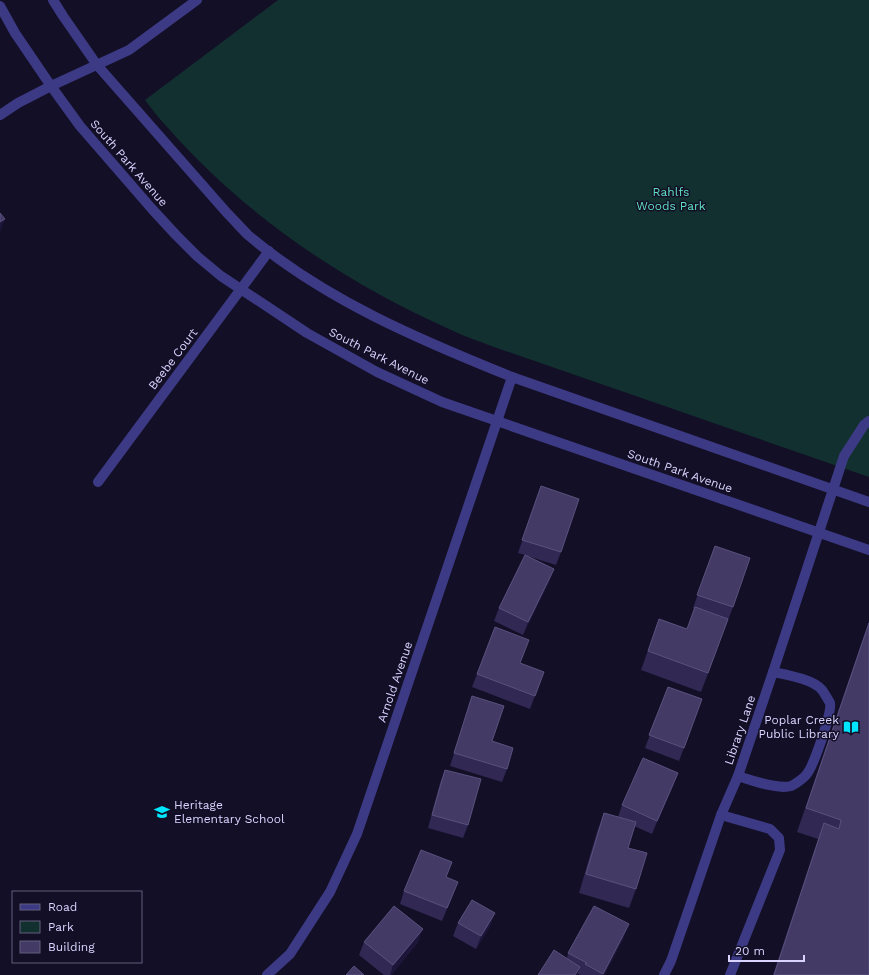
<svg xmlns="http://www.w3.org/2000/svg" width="869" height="975" viewBox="0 0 869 975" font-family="'Work Sans',sans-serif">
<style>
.green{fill:#12302f}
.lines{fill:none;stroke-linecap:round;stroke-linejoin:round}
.minor{stroke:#3d3a85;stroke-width:10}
.wall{fill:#312854}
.shaded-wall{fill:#1d163a}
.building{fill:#433a66;stroke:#5a527e}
.labels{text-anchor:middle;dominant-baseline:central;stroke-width:3;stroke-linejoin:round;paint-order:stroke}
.street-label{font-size:12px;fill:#d9d4ff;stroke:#130f26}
.park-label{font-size:12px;fill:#5fe0c0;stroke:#130f26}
.poi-label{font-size:12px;fill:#d9d4ff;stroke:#130f26;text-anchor:end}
</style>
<rect width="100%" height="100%" fill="#130f26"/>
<path class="green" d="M278 0H869V477L494 347C479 341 463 336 449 329 342 281 246 216 168 128 159 119 152 109 145 100Z"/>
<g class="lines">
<g class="minor">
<path d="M53 0 63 16 97 65 227 213C234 220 241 228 248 235 325 300 420 340 512 377L869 502"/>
<path d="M0 6 15 33 51 86 80 126 152 209 176 235 198 257 221 276 307 333 377 372 442 402 869 550"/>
<path d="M0 115 18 103 51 86 129 50 197 0"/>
<path d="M98 482 269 251"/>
<path d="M738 776C751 780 778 790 791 786 794 785 804 778 806 775 813 768 832 713 830 703 829 701 823 691 822 690 813 679 787 675 773 672"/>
<path d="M721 815 770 829 779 838 780 850 730 975"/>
<path d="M267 975 290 954 330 892 357 834 512 377"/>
<path d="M664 975 671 961 721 815 738 776 773 672 844 456 864 425 869 421"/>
</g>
</g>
<g class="wall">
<path d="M541 486 561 552 556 565 527 556 554 569 549 582 523 635 494 621 499 608 525 555 518 553Z"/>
<path d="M715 546 733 607 701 692 641 670 659 619 687 629 694 609 693 608Z"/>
<path d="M869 621V975H773L818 839 797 832Z"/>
<path d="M495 627 520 663 544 672 530 709 472 687Z"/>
<path d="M668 687 702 699 679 761 645 748Z"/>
<path d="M472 696 492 741 507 769 502 782 450 766Z"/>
<path d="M445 770 468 825 463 838 428 828 440 783Z"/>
<path d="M673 786 652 834 634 826 628 848 636 889 629 908 579 893 597 832 604 813 618 817 622 805Z"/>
<path d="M446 877 453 895 442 921 400 904 404 891Z"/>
<path d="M458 923 490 926 476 949 453 936Z"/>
<path d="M624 937 604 975H580L578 974 577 975H575L567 958 568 953Z"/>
<path d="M364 942H418L391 975H384L359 955Z"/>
</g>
<g class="shaded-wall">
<path d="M5 219 0 232V222Z"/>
<path d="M554 569 549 582 523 635 528 622Z"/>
<path d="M678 773 673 786 652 834 657 821Z"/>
<path d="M458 882 453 895 442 921 447 908Z"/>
<path d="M495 913 490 926 476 949 481 936Z"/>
<path d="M629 924 624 937 604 975H602Z"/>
<path d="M423 929 418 942 391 975H390L393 965Z"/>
<path d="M580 967 577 975H575Z"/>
</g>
<g class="building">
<path d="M0 213 5 219 0 222Z"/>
<path d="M541 486 579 499 561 552 522 540Z"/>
<path d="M715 546 750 558 733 607 697 595Z"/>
<path d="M525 555 554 569 528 622 499 608Z"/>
<path d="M695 607 728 619 708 673 648 651 659 619 687 629Z"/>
<path d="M869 623V975H774L824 823 839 829 841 820 806 808Z"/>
<path d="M495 627 529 640 520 663 544 672 535 696 477 674Z"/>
<path d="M668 687 702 699 684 748 649 735Z"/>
<path d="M472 696 504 706 492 741 513 748 507 769 454 753Z"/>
<path d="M643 758 678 773 657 821 622 805Z"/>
<path d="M445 770 481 779 468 825 432 815Z"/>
<path d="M604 813 636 822 628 848 647 853 636 889 586 874Z"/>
<path d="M421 850 452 862 446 877 458 882 447 908 404 891Z"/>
<path d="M472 900 495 913 481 936 458 923Z"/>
<path d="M394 906 423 929 393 965 364 942Z"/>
<path d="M594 906 629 924 603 974 585 964 587 963 568 953Z"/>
<path d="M554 950 580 967 575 975H538Z"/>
<path d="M354 966 364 975H346Z"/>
</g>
<defs>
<g id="library-bare" transform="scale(1.2)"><path d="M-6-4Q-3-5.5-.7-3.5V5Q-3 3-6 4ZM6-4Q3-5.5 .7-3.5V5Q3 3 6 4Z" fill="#00e5ff" stroke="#130f26" stroke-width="2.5" paint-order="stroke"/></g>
<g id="school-bare" transform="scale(1.2)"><path d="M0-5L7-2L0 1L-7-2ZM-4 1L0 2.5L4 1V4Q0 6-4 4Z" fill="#00e5ff" stroke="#130f26" stroke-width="2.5" paint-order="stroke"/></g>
</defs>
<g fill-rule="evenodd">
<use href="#library-bare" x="851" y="727"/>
<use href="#school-bare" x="162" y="812"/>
</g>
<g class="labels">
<g class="street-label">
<text transform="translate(129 163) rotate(49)">South Park Avenue</text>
<text transform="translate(379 356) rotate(27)">South Park Avenue</text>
<text transform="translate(173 359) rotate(-53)">Beebe Court</text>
<text transform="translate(680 471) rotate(19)">South Park Avenue</text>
<text transform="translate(395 682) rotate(-71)">Arnold Avenue</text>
<text transform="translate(740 730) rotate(-71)">Library Lane</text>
</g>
<g class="park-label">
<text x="671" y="192">Rahlfs<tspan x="671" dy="14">Woods Park</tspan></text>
</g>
<g class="poi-label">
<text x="839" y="720">Poplar Creek<tspan x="839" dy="14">Public Library</tspan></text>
<text x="174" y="805" text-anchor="start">Heritage<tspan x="174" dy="14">Elementary School</tspan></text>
</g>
</g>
<rect x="12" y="891" width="130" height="72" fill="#130f26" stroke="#625e7d"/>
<rect x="20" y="904" width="20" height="6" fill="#3d3a85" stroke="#625e7d"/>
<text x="48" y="911" font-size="12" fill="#d9d4ff">Road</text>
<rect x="20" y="921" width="20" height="12" fill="#12302f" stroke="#625e7d"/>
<text x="48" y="931" font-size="12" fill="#d9d4ff">Park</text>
<rect x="20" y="941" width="20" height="12" fill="#433a66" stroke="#625e7d"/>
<text x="48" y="951" font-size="12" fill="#d9d4ff">Building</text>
<path d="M729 955v6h75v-6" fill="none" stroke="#d9d4ff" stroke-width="2"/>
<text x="735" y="955" font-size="12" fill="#d9d4ff" stroke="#130f26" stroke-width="3" paint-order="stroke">20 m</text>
</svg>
